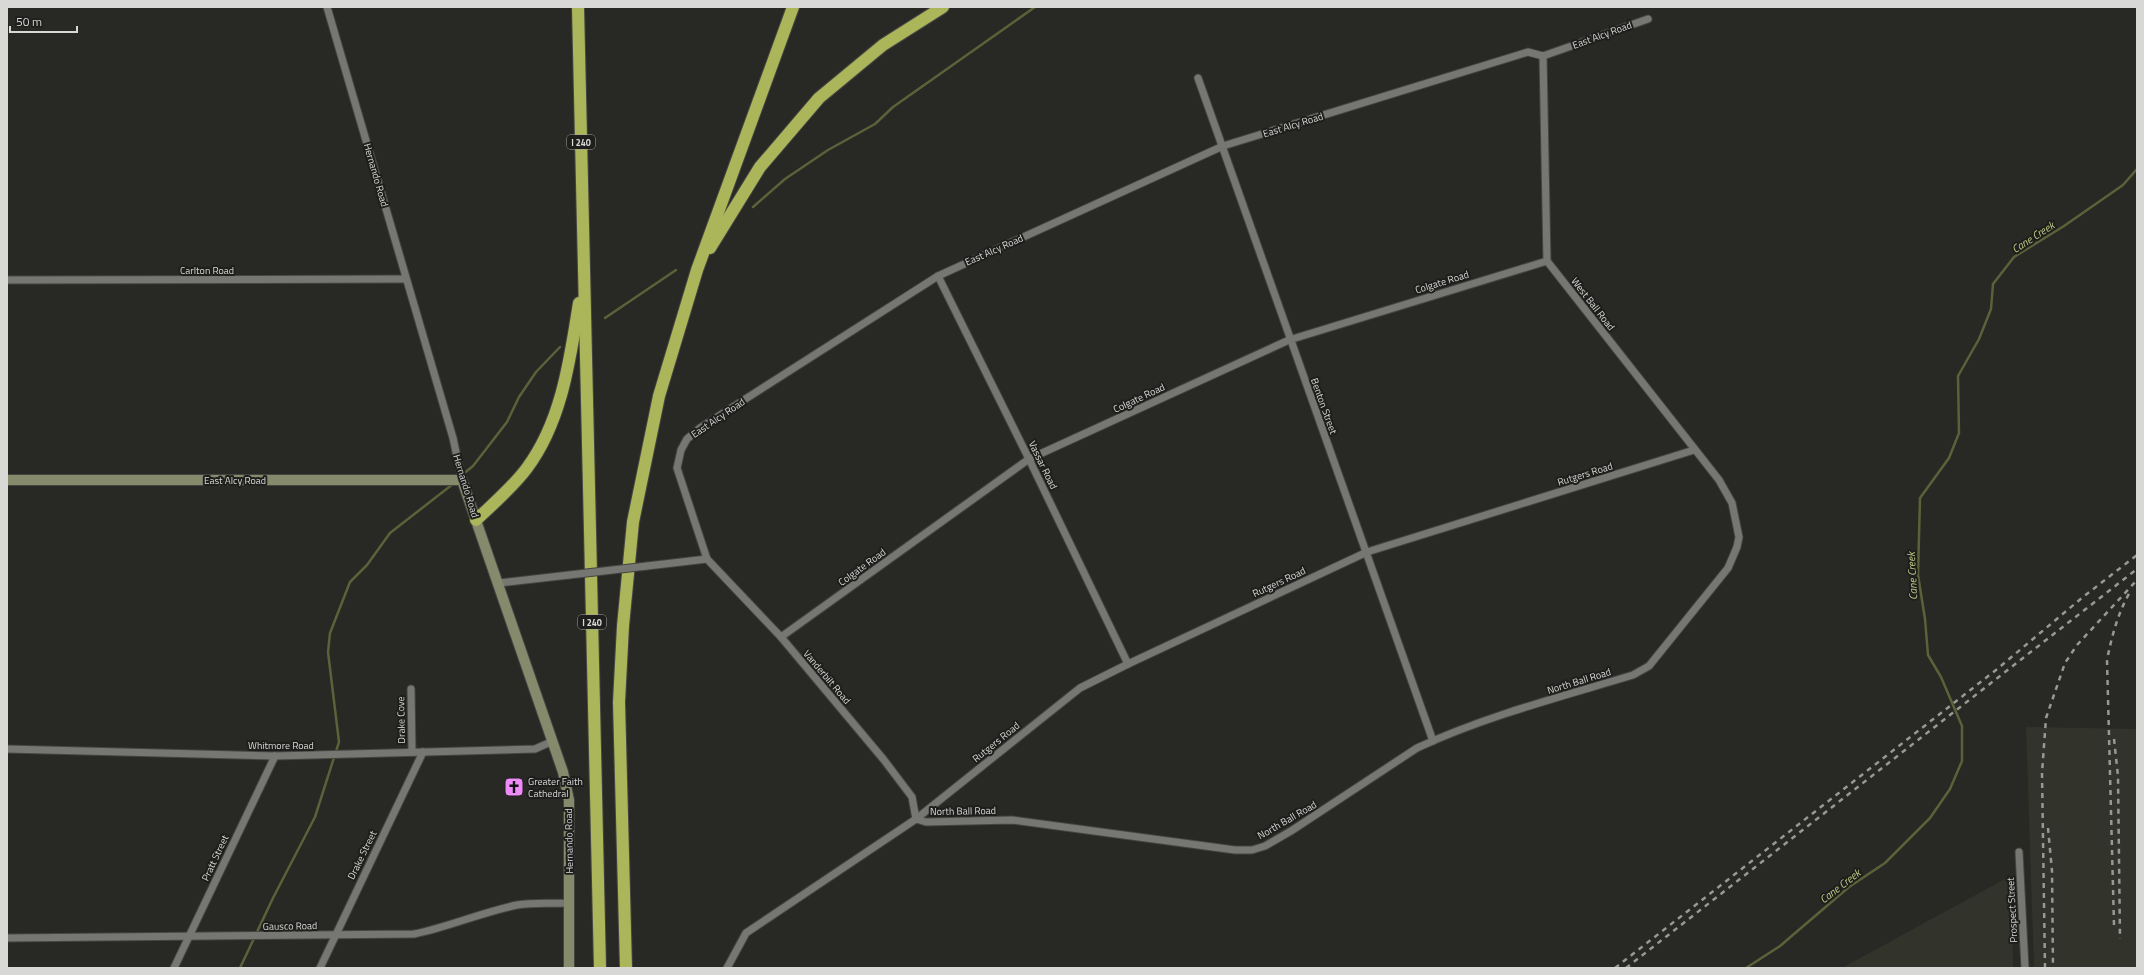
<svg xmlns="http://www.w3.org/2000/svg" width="2144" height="975" viewBox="0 0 2144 975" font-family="'Titillium Web',sans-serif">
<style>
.built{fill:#32332a}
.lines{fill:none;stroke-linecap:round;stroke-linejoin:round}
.stream{stroke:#5d6139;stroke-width:2.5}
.street-casing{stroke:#454542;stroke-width:9}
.secondary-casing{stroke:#454542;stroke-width:12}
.highway-casing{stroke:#454542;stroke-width:14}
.street{stroke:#767773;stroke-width:7}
.secondary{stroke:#868a6c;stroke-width:10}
.highway{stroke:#abb55a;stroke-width:12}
.rail{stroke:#989896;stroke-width:2.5;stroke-dasharray:5 5;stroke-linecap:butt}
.street-bridge-casing{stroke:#454542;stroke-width:9;stroke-linecap:butt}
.street-bridge{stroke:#767773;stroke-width:7}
.labels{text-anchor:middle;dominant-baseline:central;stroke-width:4;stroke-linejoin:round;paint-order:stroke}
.shield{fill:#1e1f1c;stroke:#a0a19f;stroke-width:1}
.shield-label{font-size:9px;font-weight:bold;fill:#d8d9d7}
.street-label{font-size:10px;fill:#d8d9d7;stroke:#1e1f1c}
.poi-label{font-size:10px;fill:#d8d9d7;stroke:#1e1f1c;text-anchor:start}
.water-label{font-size:11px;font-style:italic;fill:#c2cb87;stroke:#1e1f1c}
</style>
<rect width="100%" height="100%" fill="#282825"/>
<g class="built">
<path d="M2026 727 2137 729V968H2034Z"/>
<path d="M2012 875 2013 968H1842Z"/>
</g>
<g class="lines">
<g class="stream">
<path d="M753 207 785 179 828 150 875 124 893 107 1035 7"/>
<path d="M605 318 676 270"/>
<path d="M462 475 473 466 507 422 519 397 536 372 560 347"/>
<path d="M240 968 273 898 315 817 339 742 328 652 330 633 350 582 367 565 390 533 453 484"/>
<path d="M1746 968 1780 946 1849 887 1885 863 1930 818 1950 789 1962 761V726L1941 677 1928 655 1925 619 1918 575 1920 498 1949 458 1959 433 1958 376 1979 339 1991 309 1993 284 2014 257 2064 226 2123 185 2137 169"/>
</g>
<g class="street-casing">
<g id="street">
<path d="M327 7 453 438 462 480"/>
<path d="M1198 78 1433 741"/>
<path d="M938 276 1029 459 1128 664"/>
<path d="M7 280 406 279"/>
<path d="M647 566 707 559"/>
<path d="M499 583 569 575"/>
<path d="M781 637 1029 459 1289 340 1547 261"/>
<path d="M411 689 412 752"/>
<path d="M7 749 275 756 535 749 553 741"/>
<path d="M916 819 912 797 884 760 781 637 707 559 677 468 681 450 687 439 700 428 938 276 1223 146 1528 52 1543 56 1648 19"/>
<path d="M916 819 1080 688 1128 664 1367 552 1694 450"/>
<path d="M2019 852 2025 968"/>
<path d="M7 938 414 934C449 927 482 912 517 905 534 902 553 904 570 903"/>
<path d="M174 968 275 756"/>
<path d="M320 968 423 752"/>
<path d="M727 968 746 933 916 819 926 822 1012 820 1235 850H1252L1265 846 1291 831 1417 748C1486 716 1560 697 1633 675L1649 666 1728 568 1737 547 1739 537 1732 503 1719 480 1547 261 1543 56"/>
</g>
</g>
<g class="secondary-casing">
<path id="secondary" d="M7 480H462L563 772 569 800V968"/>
</g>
<g class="highway-casing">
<g id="highway">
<path d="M578 7 600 968"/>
<path d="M710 248 760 167 819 98 883 45 943 7"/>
<path d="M476 520C494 503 513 487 527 468 562 421 570 359 579 303"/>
<path d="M626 968 619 702 623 626 633 522 659 396 697 270 793 7"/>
</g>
</g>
<use href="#street" class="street"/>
<use href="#secondary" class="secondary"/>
<use href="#highway" class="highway"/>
<g class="rail">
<path d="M2114 739 2118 776 2120 939"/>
<path d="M2048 828 2052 871 2053 968"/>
<path d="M2114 925 2107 660C2112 635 2118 613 2130 592"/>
<path d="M1615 968 1996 670 2083 597 2137 555"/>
<path d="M1626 968 2137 569"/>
<path d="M2045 968 2042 773 2046 718 2065 663 2077 645 2137 580"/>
</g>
<g class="street-bridge-casing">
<path id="street-bridge" d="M569 575 647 566"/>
</g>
<use href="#street-bridge" class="street-bridge"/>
</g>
<defs>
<g id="church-square" transform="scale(1)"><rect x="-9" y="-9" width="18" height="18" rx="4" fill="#ee8bf8" stroke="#1e1f1c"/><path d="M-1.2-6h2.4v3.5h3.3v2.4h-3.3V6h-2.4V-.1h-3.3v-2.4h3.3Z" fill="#111"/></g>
</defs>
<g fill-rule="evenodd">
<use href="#church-square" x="514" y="787"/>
</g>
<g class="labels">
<g class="shield">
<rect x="567" y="135" width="28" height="14" rx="3"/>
<rect x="578" y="615" width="28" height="14" rx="3"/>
</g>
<g class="shield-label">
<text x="581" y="142">I 240</text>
<text x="592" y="622">I 240</text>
</g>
<g class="street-label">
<text transform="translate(1602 35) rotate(-20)">East Alcy Road</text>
<text transform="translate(1293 125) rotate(-17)">East Alcy Road</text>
<text transform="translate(376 175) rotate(74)">Hernando Road</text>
<text transform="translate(994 250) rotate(-24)">East Alcy Road</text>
<text x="207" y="270">Carlton Road</text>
<text transform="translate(1442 282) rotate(-17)">Colgate Road</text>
<text transform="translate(1593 304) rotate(52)">West Ball Road</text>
<text transform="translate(1139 398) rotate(-25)">Colgate Road</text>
<text transform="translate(1324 406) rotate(70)">Benton Street</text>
<text transform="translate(718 418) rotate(-34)">East Alcy Road</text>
<text transform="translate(1043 465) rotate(64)">Vassar Road</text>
<text transform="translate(1585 474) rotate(-17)">Rutgers Road</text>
<text x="235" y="480">East Alcy Road</text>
<text transform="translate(466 486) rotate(73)">Hernando Road</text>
<text transform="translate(862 567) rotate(-36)">Colgate Road</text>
<text transform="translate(1279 582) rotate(-25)">Rutgers Road</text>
<text transform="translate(827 677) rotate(50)">Vanderbilt Road</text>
<text transform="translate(1579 681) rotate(-17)">North Ball Road</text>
<text transform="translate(401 720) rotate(-91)">Drake Cove</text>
<text transform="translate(996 742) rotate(-39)">Rutgers Road</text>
<text x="281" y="745">Whitmore Road</text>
<text transform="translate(963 811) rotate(-1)">North Ball Road</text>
<text transform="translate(1287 820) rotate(-30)">North Ball Road</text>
<text transform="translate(569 841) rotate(-91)">Hernando Road</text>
<text transform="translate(362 855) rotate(-64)">Drake Street</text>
<text transform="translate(215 858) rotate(-65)">Pratt Street</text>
<text transform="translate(2012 910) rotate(-93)">Prospect Street</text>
<text transform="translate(290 926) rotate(-1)">Gausco Road</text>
</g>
<g class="poi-label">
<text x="528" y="781">Greater Faith<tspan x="528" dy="12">Cathedral</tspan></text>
</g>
<g class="water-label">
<text transform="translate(2033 237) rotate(-33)">Cane Creek</text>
<text transform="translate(1912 576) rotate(-93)">Cane Creek</text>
<text transform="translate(1840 886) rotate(-38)">Cane Creek</text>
</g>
</g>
<rect width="2144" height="975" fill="none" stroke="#d8d9d7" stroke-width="16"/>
<path d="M10 26v6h67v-6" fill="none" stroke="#d8d9d7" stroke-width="2"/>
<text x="16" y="26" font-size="12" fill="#d8d9d7" stroke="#1e1f1c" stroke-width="3" paint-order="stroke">50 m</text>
</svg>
